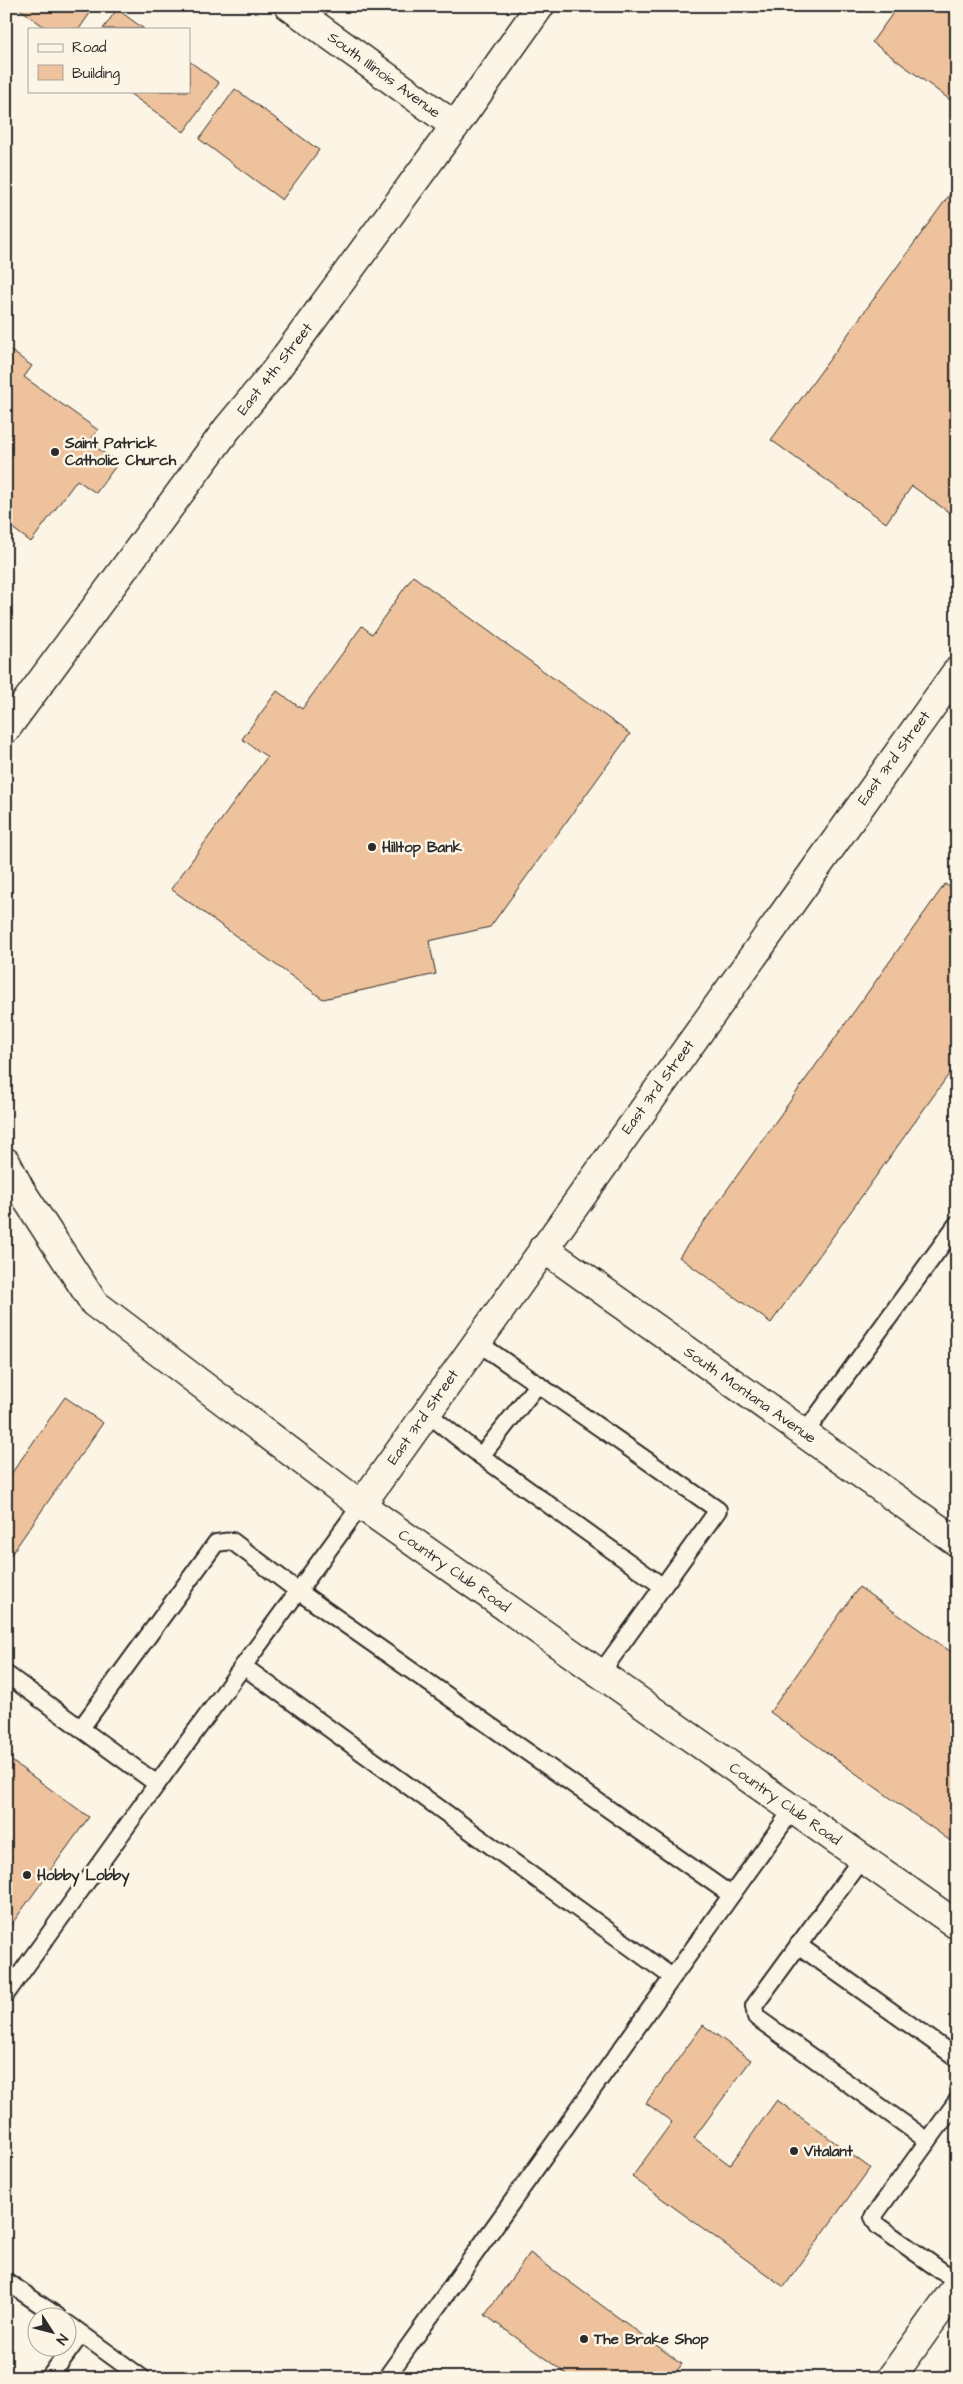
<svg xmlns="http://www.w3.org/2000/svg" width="963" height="2384" viewBox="0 0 963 2384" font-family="'Architects Daughter',sans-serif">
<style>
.building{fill:#edc29c;stroke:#2b2b2b}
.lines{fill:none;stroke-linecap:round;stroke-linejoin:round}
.lane-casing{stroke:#2b2b2b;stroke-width:20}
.street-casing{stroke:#2b2b2b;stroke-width:31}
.secondary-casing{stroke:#2b2b2b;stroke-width:31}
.lane{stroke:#fcf5e5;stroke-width:16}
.street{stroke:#fcf5e5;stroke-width:28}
.secondary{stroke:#fcf5e5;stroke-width:28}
.poi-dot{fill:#2b2b2b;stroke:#fcf5e5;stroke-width:2}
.labels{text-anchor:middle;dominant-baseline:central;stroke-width:5;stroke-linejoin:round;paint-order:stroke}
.street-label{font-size:15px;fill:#2b2b2b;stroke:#fcf5e5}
.poi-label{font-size:15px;font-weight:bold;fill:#2b2b2b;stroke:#fcf5e5;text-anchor:start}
</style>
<rect width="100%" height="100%" fill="#fcf5e5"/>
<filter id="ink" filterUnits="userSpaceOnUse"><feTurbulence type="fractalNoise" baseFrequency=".02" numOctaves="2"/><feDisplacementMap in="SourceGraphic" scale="10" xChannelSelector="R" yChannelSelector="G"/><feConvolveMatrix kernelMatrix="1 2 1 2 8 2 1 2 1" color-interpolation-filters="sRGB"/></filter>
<g filter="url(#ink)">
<g class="building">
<path d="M16 6H95L79 29H47Z"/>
<path d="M898 6H957V105L872 42Z"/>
<path d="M117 9 144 29H103Z"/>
<path d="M189 61 219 83 184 132 126 91H189Z"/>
<path d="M235 89 319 150 282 200 199 139Z"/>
<path d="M950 194 957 199V518L912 486 886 523 771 440Z"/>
<path d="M6 347 32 366 24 377 98 430 89 442 118 463 96 493 77 480 31 542 7 524 6 525Z"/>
<path d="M413 576 630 734 490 927 429 941 436 974 323 999 171 889 267 757 242 739 277 691 302 709 362 626 372 634Z"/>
<path d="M945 884 957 892V1063L771 1323 679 1257Z"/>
<path d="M65 1397 103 1423 10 1556 6 1553V1481Z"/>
<path d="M859 1587 957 1656V1835L952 1842 770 1712Z"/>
<path d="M6 1757 89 1817 6 1932Z"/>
<path d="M703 2025 751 2060 694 2138 730 2165 777 2100 870 2168 784 2287 632 2177 672 2122 646 2103Z"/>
<path d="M530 2253 682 2364 672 2378H572L485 2315Z"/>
</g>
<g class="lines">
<g class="lane-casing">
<g id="lane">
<path d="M477 1342 718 1510 600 1674"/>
<path d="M427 1413 481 1456 662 1586"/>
<path d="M804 1434 957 1224"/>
<path d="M481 1456 538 1384"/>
<path d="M243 1666 672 1977"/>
<path d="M6 1674 157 1784 361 1505"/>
<path d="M81 1728 216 1543 232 1541 298 1591 731 1895"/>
<path d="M862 1858 754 2006 756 2017 928 2141 873 2217 878 2226 957 2282"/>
<path d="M798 1945 957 2058"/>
<path d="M6 1994 157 1784"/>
<path d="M928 2141 957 2101"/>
<path d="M6 2281 57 2316"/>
<path d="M68 2324 142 2378"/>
<path d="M49 2378 81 2334"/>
<path d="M386 2378 793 1809"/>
</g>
</g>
<g class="street-casing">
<g id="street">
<path d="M289 6 455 126"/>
<path d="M6 729 227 429 275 371 455 126 540 6"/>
<path d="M6 1162 20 1189 94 1303 361 1505 957 1925"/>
<path d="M543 1248 957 1542"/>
<path d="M361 1505 957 671"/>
</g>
</g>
<g class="secondary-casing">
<path id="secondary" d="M891 2378 957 2286"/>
</g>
<use href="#lane" class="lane"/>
<use href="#street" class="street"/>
<use href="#secondary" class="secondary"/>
</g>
</g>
<g class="poi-dot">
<circle cx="55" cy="452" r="5"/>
<circle cx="372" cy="847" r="5"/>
<circle cx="27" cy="1875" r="5"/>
<circle cx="794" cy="2151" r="5"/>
<circle cx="584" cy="2339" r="5"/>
</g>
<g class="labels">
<g class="street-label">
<text transform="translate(384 75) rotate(36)">South Illinois Avenue</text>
<text transform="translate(275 369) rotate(-52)">East 4th Street</text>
<text transform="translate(894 758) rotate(-54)">East 3rd Street</text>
<text transform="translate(658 1087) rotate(-54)">East 3rd Street</text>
<text transform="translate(750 1395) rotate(35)">South Montana Avenue</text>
<text transform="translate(423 1417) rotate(-55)">East 3rd Street</text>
<text transform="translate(454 1571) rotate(35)">Country Club Road</text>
<text transform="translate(785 1804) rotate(35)">Country Club Road</text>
</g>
<g class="poi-label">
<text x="65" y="443">Saint Patrick<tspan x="65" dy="17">Catholic Church</tspan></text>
<text x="382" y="847">Hilltop Bank</text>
<text x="37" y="1875">Hobby Lobby</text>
<text x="804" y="2151">Vitalant</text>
<text x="594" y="2339">The Brake Shop</text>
</g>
</g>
<rect width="963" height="2384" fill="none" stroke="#fcf5e5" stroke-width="25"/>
<rect x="12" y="12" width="938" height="2359" fill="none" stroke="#2b2b2b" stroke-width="2" filter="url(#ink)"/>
<rect x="28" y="28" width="162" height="65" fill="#fcf5e5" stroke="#a8a49b"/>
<rect x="38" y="44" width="25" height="8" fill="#fcf5e5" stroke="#a8a49b"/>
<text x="72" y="52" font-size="15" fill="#2b2b2b">Road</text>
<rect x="38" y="65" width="25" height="15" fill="#edc29c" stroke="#a8a49b"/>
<text x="72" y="78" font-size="15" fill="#2b2b2b">Building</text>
<g transform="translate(52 2332) rotate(126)"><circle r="24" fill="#fcf5e5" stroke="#a8a49b"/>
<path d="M0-4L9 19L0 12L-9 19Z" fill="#2b2b2b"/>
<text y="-8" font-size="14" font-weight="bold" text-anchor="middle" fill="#2b2b2b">N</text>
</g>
</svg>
